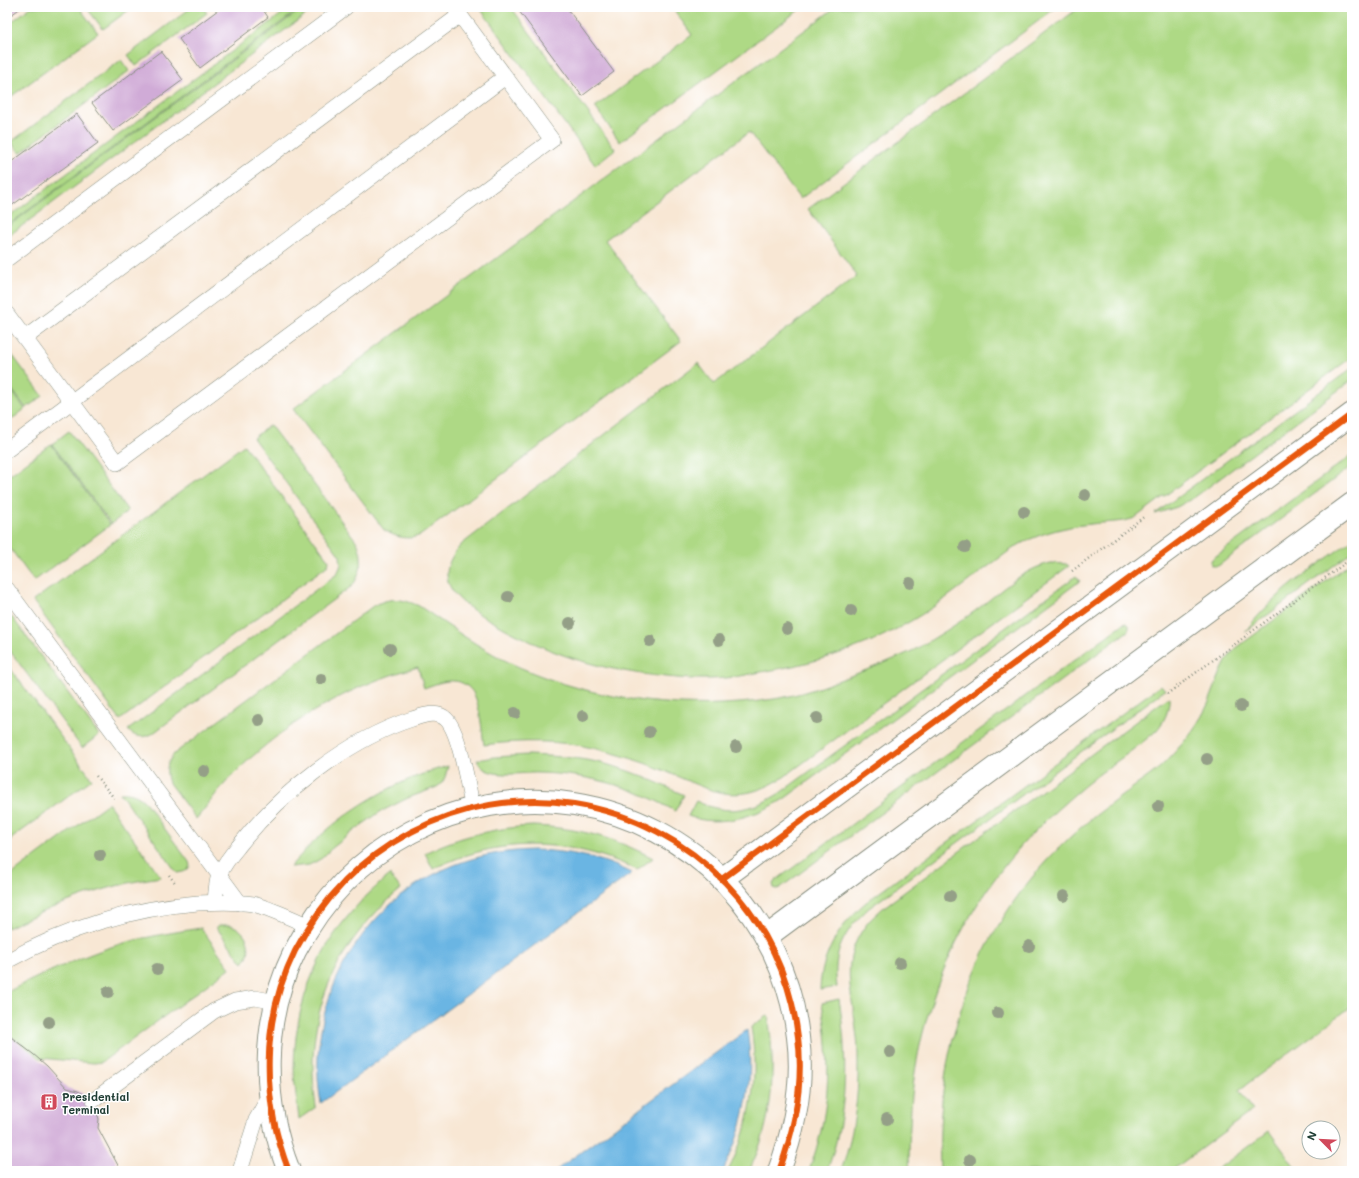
<svg xmlns="http://www.w3.org/2000/svg" width="1359" height="1178" viewBox="0 0 1359 1178" font-family="Mali,sans-serif">
<style>
.green{fill:#aed985;stroke:#668b5c}
.water{fill:#6bb5e3;stroke:#45798c}
.building{fill:#d0abd7}
.lines{fill:none;stroke-linecap:round;stroke-linejoin:round}
.service-casing{stroke:#8c9284;stroke-width:16}
.minor-casing{stroke:#8c9284;stroke-width:24}
.path{stroke:#8c9284;stroke-width:2.5;stroke-dasharray:1 3;stroke-linecap:butt}
.service{stroke:#fff;stroke-width:15}
.minor{stroke:#fff;stroke-width:22}
.cycleway-casing{stroke:#fff;stroke-width:8}
.cycleway{stroke:#e8590c;stroke-width:6}
.tree{fill:#949f87}
.labels{text-anchor:middle;dominant-baseline:central;stroke-width:3;stroke-linejoin:round;paint-order:stroke}
.poi-label{font-size:11px;font-weight:bold;fill:#1f3d34;stroke:#fff;text-anchor:start}
</style>
<rect width="100%" height="100%" fill="#fff"/>
<filter id="ink" filterUnits="userSpaceOnUse"><feTurbulence type="fractalNoise" baseFrequency=".025" numOctaves="2"/><feDisplacementMap in="SourceGraphic" scale="8" xChannelSelector="R" yChannelSelector="G"/><feConvolveMatrix kernelMatrix="1 2 1 2 8 2 1 2 1" color-interpolation-filters="sRGB"/></filter>
<filter id="wash" filterUnits="userSpaceOnUse"><feTurbulence type="fractalNoise" baseFrequency=".012" numOctaves="4" result="noise"/><feDisplacementMap in="SourceGraphic" scale="16" xChannelSelector="R" yChannelSelector="G"/><feGaussianBlur stdDeviation="0.9" result="paint"/><feColorMatrix in="noise" values="0 0 0 0 0 0 0 0 0 0 0 0 0 0 0 0 0 1.4 0 .05"/><feComposite in="paint" operator="in"/></filter>
<g filter="url(#wash)">
<rect width="100%" height="100%" fill="#f8e7d4"/>
<g class="green">
<path d="M31 7H79L98 33 9 98 7 99V25Z"/>
<path d="M86 7H133L103 29Z"/>
<path d="M192 7H203L207 13 136 66 128 55Z"/>
<path d="M291 7H302L7 226V218Z"/>
<path d="M304 7H316L7 237V227Z"/>
<path d="M479 7H511L615 149 595 165Z"/>
<path d="M672 7H803L620 142 595 107 692 35Z"/>
<path d="M836 7H1057L800 199 749 132 605 240 681 341 421 535C408 541 395 537 384 530L293 409Z"/>
<path d="M1080 7H1352V357L1135 518C1121 523 1106 522 1091 524 1072 526 1052 530 1033 538 1017 544 1004 555 990 565 964 584 939 605 911 621 863 649 816 663 761 672 750 674 738 677 726 678 706 680 686 679 666 677 627 673 587 665 550 650 530 642 511 632 493 622 460 604 427 581 462 544L698 363 714 384 857 276 808 209Z"/>
<path d="M121 60 129 71 20 153 11 142Z"/>
<path d="M7 348 43 396 26 408 7 383Z"/>
<path d="M1352 368V380L1195 497 1177 507 1155 514Z"/>
<path d="M9 387 25 409 7 423V388Z"/>
<path d="M270 425 357 542C364 557 362 573 352 586L152 734C144 738 134 738 128 730L337 574 341 565 340 556 253 438Z"/>
<path d="M69 431 128 511 111 524 52 444Z"/>
<path d="M51 444 110 525 34 581 7 544V477Z"/>
<path d="M244 445 329 561 328 565 120 720 33 601Z"/>
<path d="M1352 455V466L1218 566H1214L1211 565V561L1212 559Z"/>
<path d="M1352 540V552L1245 632C1274 593 1314 568 1352 540Z"/>
<path d="M1352 562V1006L1239 1090 1253 1110 1171 1171H940C935 1049 974 929 1064 843 1085 822 1111 804 1135 786 1148 777 1161 768 1171 756 1186 741 1200 722 1209 702 1216 686 1223 661 1235 649Z"/>
<path d="M1051 563 1066 564 1069 566 784 777C733 809 709 789 660 769 640 761 618 754 597 749 560 740 521 740 484 745 482 731 480 706 474 694 470 687 462 681 454 681 444 680 433 685 424 688L418 667C343 686 270 732 219 790 211 800 204 810 196 819L169 783C165 772 166 762 175 753L373 606C390 597 401 598 419 606 452 628 483 651 519 667 599 702 688 712 774 699 800 695 825 686 850 676 872 668 893 660 914 650 935 638 956 625 975 611 999 593 1022 569 1051 563Z"/>
<path d="M1076 576 1080 581 784 799C757 816 719 828 688 816L696 801C727 816 751 811 780 793Z"/>
<path d="M12 617 99 735 82 748 7 647V621Z"/>
<path d="M1126 623 1129 625V628L1128 631 780 888 777 889 774 888 773 884 775 881 1123 624Z"/>
<path d="M7 664 92 779 7 842Z"/>
<path d="M1161 685 1165 690 869 908C844 931 832 952 837 987L820 990C821 955 839 926 865 903Z"/>
<path d="M1169 697C1170 710 1164 722 1156 731 1138 747 1117 761 1098 775 1080 789 1062 805 1045 821 967 896 919 999 911 1107 910 1128 908 1150 910 1171H841C853 1139 859 1097 858 1063 858 1052 858 1041 856 1030 852 990 839 961 866 925 871 918 878 913 884 907Z"/>
<path d="M528 755C549 756 571 757 592 761 624 767 654 781 684 795L675 811C666 806 657 801 648 797 613 781 576 774 538 773 520 772 485 781 477 760L495 757Z"/>
<path d="M448 766 445 777 442 783 437 787 408 798 380 812 355 830 331 849 322 858 317 861 309 865 290 867C332 818 386 783 448 766Z"/>
<path d="M120 793C131 792 138 795 146 803L189 862 190 866C187 872 183 872 177 873Z"/>
<path d="M108 803 161 877C108 884 55 905 7 928V878Z"/>
<path d="M533 826C579 828 612 837 653 858L637 870C572 838 498 836 433 869L425 853C459 836 495 828 533 826Z"/>
<path d="M390 875 401 889C332 947 303 1017 316 1107L299 1119C297 1102 294 1084 294 1067 295 987 329 924 390 875Z"/>
<path d="M220 925C223 925 227 925 230 925 247 929 255 950 243 963L216 927Z"/>
<path d="M201 928 230 968 102 1062 94 1063 40 1058 7 1033V992L13 989C43 974 74 960 105 949 136 938 169 933 201 928Z"/>
<path d="M839 999C848 1059 848 1114 827 1171H809C830 1114 832 1063 822 1003Z"/>
<path d="M768 1015C776 1069 774 1121 749 1171H728C752 1124 759 1078 751 1027Z"/>
<path d="M1269 1131 1298 1171H1215Z"/>
</g>
<g class="water">
<path d="M533 850C568 851 600 857 632 873L321 1103C304 1008 356 909 445 869 473 856 502 851 533 850Z"/>
<path d="M747 1030C755 1079 745 1126 723 1171H555Z"/>
</g>
<g id="blocks">
<g class="building">
<path d="M7 7H22L7 18Z"/>
<path d="M222 7H261L268 17 200 68 179 39Z"/>
<path d="M516 7H566L614 72 582 96Z"/>
<path d="M161 51 183 80 113 131 92 103Z"/>
<path d="M77 114 98 143 7 209V165Z"/>
<path d="M7 1034 33 1054 47 1066 67 1088 78 1091 88 1097 95 1107 99 1119 98 1128 121 1171H7Z"/>
</g>
</g>
</g>
<g filter="url(#ink)">
<use href="#blocks" fill-opacity="0" stroke="#8c9284" stroke-width="1"/>
<g class="lines">
<g class="service-casing">
<g id="service">
<path d="M7 259 346 7"/>
<path d="M7 314 117 463 552 140 454 7"/>
<path d="M25 338 460 15"/>
<path d="M7 450 505 77"/>
<path d="M7 589 240 903"/>
<path d="M215 902C216 893 216 883 219 875 223 866 232 854 238 847 279 794 347 740 412 719 422 716 437 710 446 719 460 732 468 788 473 809"/>
<path d="M7 961C65 929 132 908 198 903 216 902 235 901 253 904 272 909 291 918 309 926"/>
<path d="M94 1100 214 1011 235 1001 255 998 277 1002"/>
<path d="M240 1171 256 1120 269 1097"/>
</g>
</g>
<g class="minor-casing">
<g id="minor">
<path d="M722 879 1352 414"/>
<path d="M766 937 1352 504"/>
<path d="M289 1171C261 1100 261 1020 295 951 321 901 360 859 411 832 460 806 518 795 574 804 693 823 784 917 798 1037 804 1083 795 1128 779 1171"/>
</g>
</g>
<g class="path">
<path d="M1072 571 1145 516"/>
<path d="M1167 694 1352 558"/>
<path d="M96 776 114 798"/>
<path d="M169 875 176 884"/>
</g>
<use href="#service" class="service"/>
<use href="#minor" class="minor"/>
<g class="cycleway-casing">
<g id="cycleway">
<path d="M722 879 1352 414"/>
<path d="M289 1171C261 1100 261 1020 295 951 321 901 360 859 411 832 460 806 518 795 574 804 693 823 784 917 798 1037 804 1083 795 1128 779 1171"/>
</g>
</g>
<use href="#cycleway" class="cycleway"/>
</g>
<g class="tree">
<circle cx="1085" cy="495" r="6"/>
<circle cx="1024" cy="512" r="6"/>
<circle cx="965" cy="547" r="6"/>
<circle cx="910" cy="583" r="6"/>
<circle cx="508" cy="597" r="6"/>
<circle cx="851" cy="611" r="6"/>
<circle cx="570" cy="623" r="6"/>
<circle cx="787" cy="629" r="6"/>
<circle cx="719" cy="640" r="6"/>
<circle cx="650" cy="641" r="6"/>
<circle cx="390" cy="649" r="6"/>
<circle cx="321" cy="679" r="6"/>
<circle cx="1241" cy="706" r="6"/>
<circle cx="515" cy="713" r="6"/>
<circle cx="583" cy="716" r="6"/>
<circle cx="817" cy="718" r="6"/>
<circle cx="259" cy="720" r="6"/>
<circle cx="649" cy="732" r="6"/>
<circle cx="736" cy="747" r="6"/>
<circle cx="1207" cy="759" r="6"/>
<circle cx="204" cy="771" r="6"/>
<circle cx="1158" cy="806" r="6"/>
<circle cx="100" cy="855" r="6"/>
<circle cx="950" cy="896" r="6"/>
<circle cx="1064" cy="896" r="6"/>
<circle cx="1029" cy="946" r="6"/>
<circle cx="900" cy="963" r="6"/>
<circle cx="157" cy="969" r="6"/>
<circle cx="108" cy="992" r="6"/>
<circle cx="998" cy="1013" r="6"/>
<circle cx="49" cy="1022" r="6"/>
<circle cx="890" cy="1052" r="6"/>
<circle cx="887" cy="1119" r="6"/>
<circle cx="970" cy="1160" r="6"/>
</g>
</g>
<defs>
<g id="building-square" transform="scale(0.9)"><rect x="-9" y="-9" width="18" height="18" rx="4" fill="#d1495b" stroke="#fff"/><path d="M-4-6H4V6H1V3H-1V6H-4ZM-2.5-4.3h1.7v1.8h-1.7ZM.8-4.3h1.7v1.8H.8ZM-2.5-1h1.7V.8h-1.7ZM.8-1h1.7V.8H.8Z" fill="#fff"/></g>
</defs>
<g fill-rule="evenodd">
<use href="#building-square" x="49" y="1102"/>
</g>
<g class="labels">
<g class="poi-label">
<text x="62" y="1096">Presidential<tspan x="62" dy="13">Terminal</tspan></text>
</g>
</g>
<rect width="1359" height="1178" fill="none" stroke="#fff" stroke-width="24"/>
<g transform="translate(1321 1140) rotate(294)"><circle r="19" fill="#ffffff" stroke="#a5b1ae"/>
<path d="M0-3L7 15L0 10L-7 15Z" fill="#d1495b"/>
<text y="-6" font-size="11" font-weight="bold" text-anchor="middle" fill="#1f3d34">N</text>
</g>
</svg>
